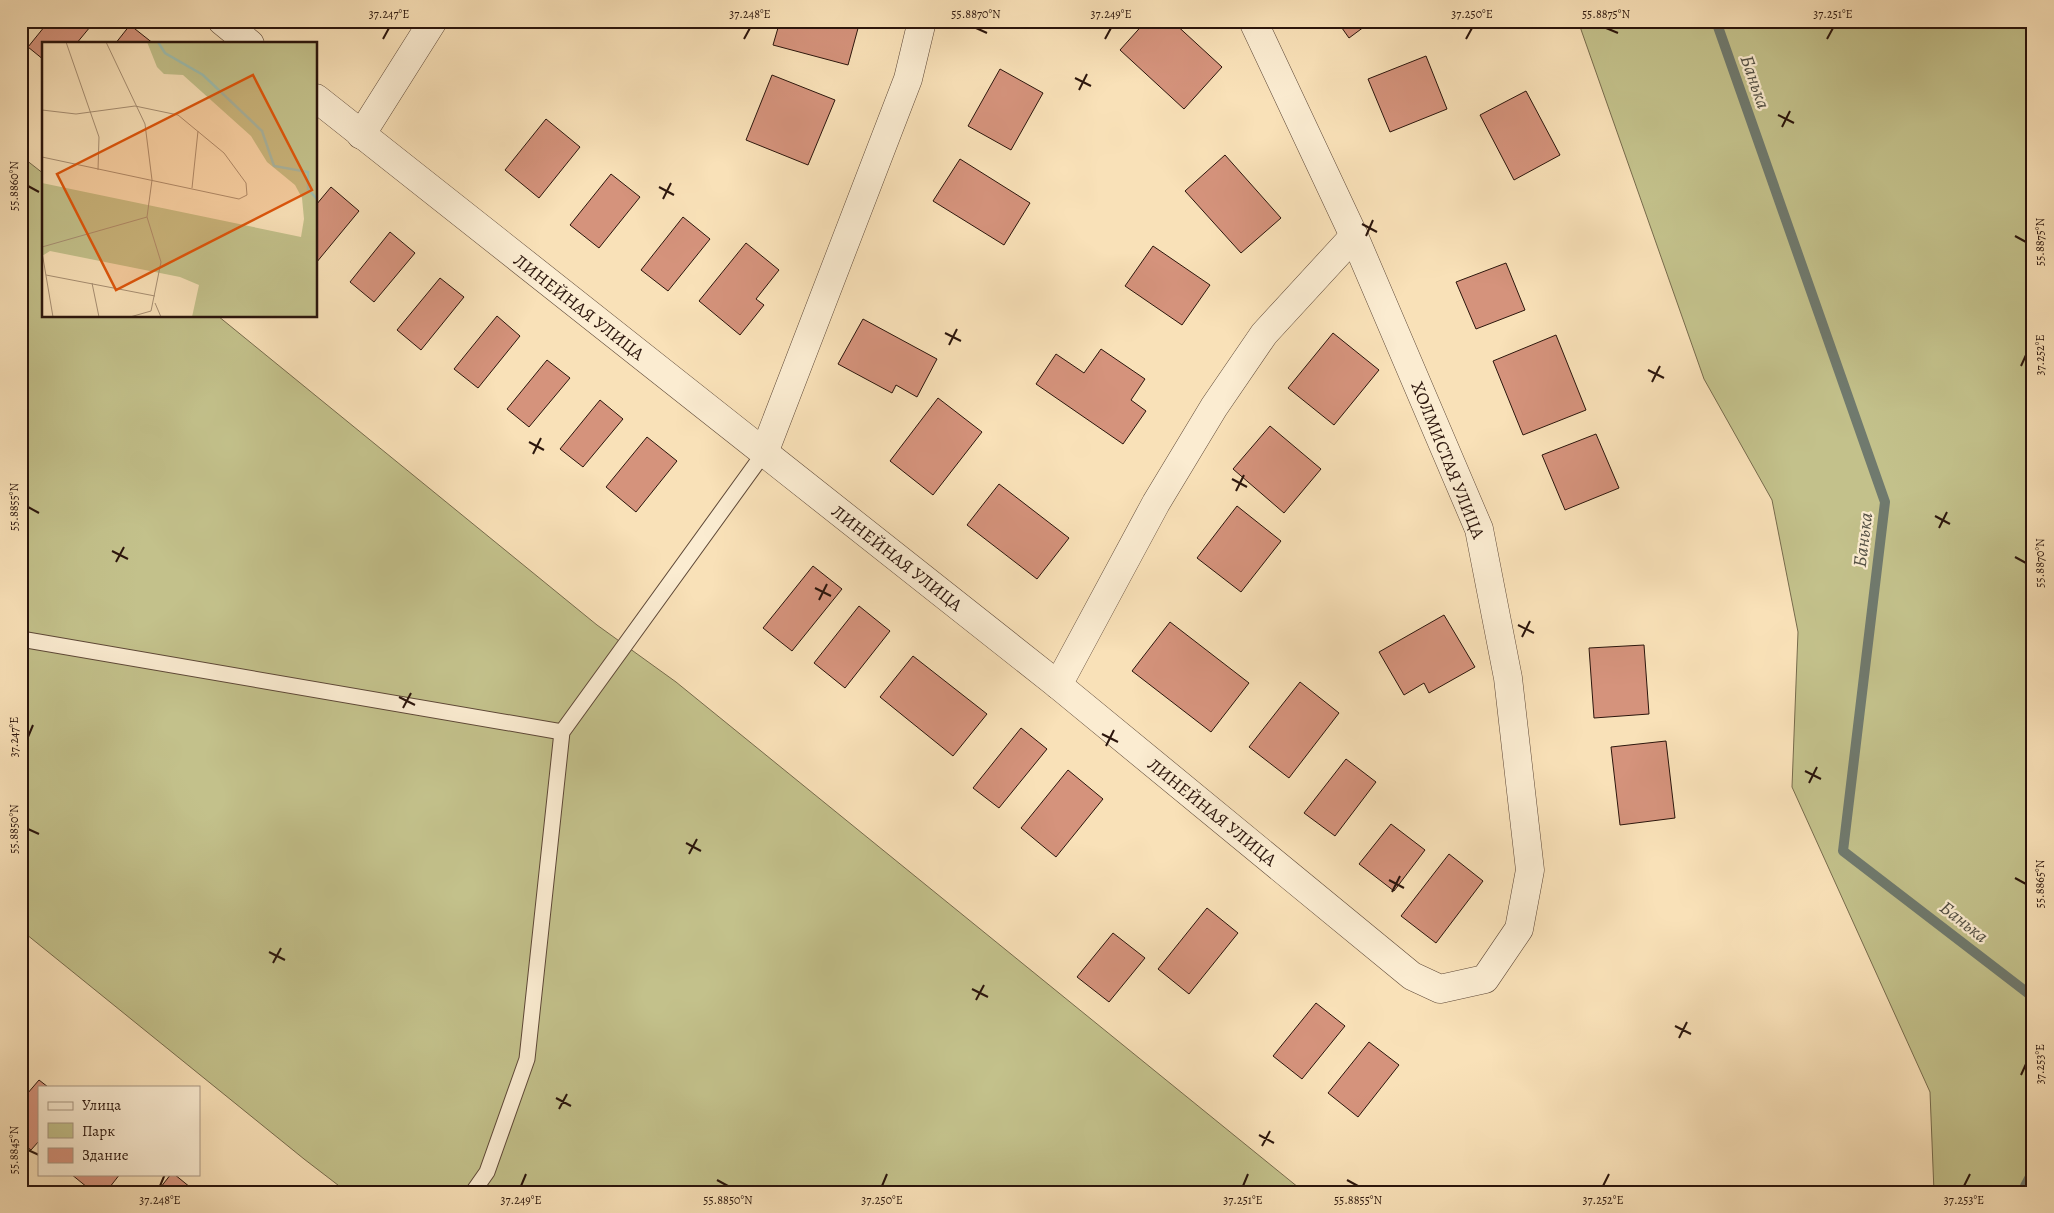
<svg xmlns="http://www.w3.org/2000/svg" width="2054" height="1213" viewBox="0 0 2054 1213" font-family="Alegreya,serif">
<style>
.green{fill:#c3c18b;stroke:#776b4c}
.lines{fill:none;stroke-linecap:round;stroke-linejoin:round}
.stream{stroke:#707a6e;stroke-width:10}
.building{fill:#d5937c;stroke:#2b150c}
.lane-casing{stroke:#5e4837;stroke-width:17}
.street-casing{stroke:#5e4837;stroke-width:29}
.lane{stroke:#fbecd1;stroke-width:15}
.street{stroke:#fbecd1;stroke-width:28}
.ticks{fill:none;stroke:#2b150c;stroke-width:2}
.labels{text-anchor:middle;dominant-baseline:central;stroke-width:4.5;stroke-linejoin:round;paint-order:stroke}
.street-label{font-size:18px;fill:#2b150c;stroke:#fbecd1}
.water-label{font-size:19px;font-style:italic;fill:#535045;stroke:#fbecd1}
.inset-river{fill:none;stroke:#9ebeb0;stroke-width:2.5}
.inset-road{fill:none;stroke:#a78f73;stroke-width:1}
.view{fill:#df560c;fill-opacity:0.15;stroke:#df560c;stroke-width:2.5}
.inset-edge{fill:none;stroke:#2b150c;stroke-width:2.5}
.neatline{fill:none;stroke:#2b150c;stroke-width:2}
.ticks-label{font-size:12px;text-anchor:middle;fill:#2b150c}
</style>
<rect width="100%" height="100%" fill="#f9e1b8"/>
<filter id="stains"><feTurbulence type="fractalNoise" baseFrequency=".004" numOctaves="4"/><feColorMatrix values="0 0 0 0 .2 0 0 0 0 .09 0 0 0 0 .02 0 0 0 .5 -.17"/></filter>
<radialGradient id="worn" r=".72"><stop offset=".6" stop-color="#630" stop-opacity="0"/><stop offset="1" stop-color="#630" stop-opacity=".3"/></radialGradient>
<g class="green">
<path d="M1578 21H2033V1192H1934L1930 1092 1792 787 1798 632 1772 500 1704 379Z"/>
<path d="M21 156 44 174V316H218L597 625 676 682 1304 1192H347L304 1159 21 930Z"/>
</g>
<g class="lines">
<g class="stream">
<path d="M1716 21 1885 502 1843 851 2033 997"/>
<path d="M2026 1192 2025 1186 2033 1171"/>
</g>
</g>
<g class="building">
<path d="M49 21H95L76 44H44V60L28 47Z"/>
<path d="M780 21H860L848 65 773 45Z"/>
<path d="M1146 21H1172L1222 67 1184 109 1120 50Z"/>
<path d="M1337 21H1372L1349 38Z"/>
<path d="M130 25 154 44H115Z"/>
<path d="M1426 56 1447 109 1390 132 1368 79Z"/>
<path d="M1000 69 1043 93 1011 150 968 126Z"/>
<path d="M772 75 835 100 808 165 746 140Z"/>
<path d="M1526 91 1560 155 1514 180 1480 115Z"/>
<path d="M546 119 580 147 539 198 505 170Z"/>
<path d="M1225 155 1281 218 1241 253 1185 191Z"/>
<path d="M960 159 1030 203 1004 245 933 201Z"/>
<path d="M611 174 640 197 599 248 570 225Z"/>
<path d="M331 187 359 211 316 263V205Z"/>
<path d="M683 217 710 239 668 291 641 270Z"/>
<path d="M390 232 415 253 374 302 350 282Z"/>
<path d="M746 243 779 270 756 299 764 305 740 335 699 301Z"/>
<path d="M1153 246 1210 285 1182 325 1125 286Z"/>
<path d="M1506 263 1525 310 1476 329 1456 282Z"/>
<path d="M440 278 464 297 421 350 397 330Z"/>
<path d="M497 316 520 336 478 388 454 369Z"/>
<path d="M863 319 937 359 917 397 896 385 892 393 838 364Z"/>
<path d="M1333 333 1379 370 1334 425 1288 388Z"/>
<path d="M1556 335 1586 410 1523 435 1493 361Z"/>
<path d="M1101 349 1145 379 1131 400 1146 411 1123 444 1036 384 1056 354 1084 373Z"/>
<path d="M547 360 570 378 529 427 507 409Z"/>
<path d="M938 398 982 432 933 495 890 461Z"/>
<path d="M600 400 623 419 583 467 560 449Z"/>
<path d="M1270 426 1321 469 1284 513 1233 469Z"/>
<path d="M1596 434 1619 488 1565 510 1542 455Z"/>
<path d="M647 437 677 461 636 512 606 487Z"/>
<path d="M999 484 1069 538 1037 579 967 525Z"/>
<path d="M1237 506 1281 541 1241 592 1197 558Z"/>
<path d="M813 566 842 589 792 651 763 628Z"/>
<path d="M859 606 890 631 845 688 814 663Z"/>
<path d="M1444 615 1475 667 1429 693 1424 683 1404 695 1379 652Z"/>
<path d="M1170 622 1249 683 1211 732 1132 671Z"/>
<path d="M1644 645 1649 714 1594 718 1589 648Z"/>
<path d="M913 656 987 714 953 756 880 697Z"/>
<path d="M1300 682 1339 713 1289 778 1249 747Z"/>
<path d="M1021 728 1047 749 999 808 973 788Z"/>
<path d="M1666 741 1675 818 1620 825 1611 747Z"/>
<path d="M1346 759 1376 782 1335 836 1304 813Z"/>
<path d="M1068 770 1103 799 1056 857 1021 828Z"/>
<path d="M1391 824 1425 850 1394 891 1359 864Z"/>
<path d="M1449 854 1483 881 1436 943 1401 916Z"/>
<path d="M1207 908 1238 933 1189 994 1158 969Z"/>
<path d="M1113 933 1145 958 1109 1002 1077 977Z"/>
<path d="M1316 1003 1345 1026 1302 1079 1273 1056Z"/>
<path d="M1369 1042 1399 1065 1358 1117 1328 1093Z"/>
<path d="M39 1080 48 1087H39V1141L31 1150 21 1142V1101Z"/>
<path d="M71 1174H120L106 1192H93Z"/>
<path d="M171 1174H174L196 1192H157Z"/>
</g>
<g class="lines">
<g class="lane-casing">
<g id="lane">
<path d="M21 639 562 732"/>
<path d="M473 1192 487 1172 527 1059 562 732 764 453"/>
</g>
</g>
<g class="street-casing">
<g id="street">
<path d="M222 21 250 44"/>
<path d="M316 98 1058 685 1412 976 1440 989 1485 979 1519 929 1530 870 1508 678 1479 529 1354 236 1253 21"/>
<path d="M361 135 433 21"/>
<path d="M764 453 908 79 922 21"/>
<path d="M1058 685 1156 503 1214 407 1264 334 1354 236"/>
</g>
</g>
<use href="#lane" class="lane"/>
<use href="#street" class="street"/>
</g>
<path class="ticks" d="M976 28 987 33M1606 28 1618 33M383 39 389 28M744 39 750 28M1105 39 1111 28M1466 39 1472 28M1827 39 1833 28M1075 78 1091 86M1079 90 1087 74M1778 115 1794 123M1782 127 1790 111M28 186 39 192M659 187 674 195M663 199 671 183M1362 224 1377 232M1366 236 1373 220M2015 236 2026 242M945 333 961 341M949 345 957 329M2021 366 2026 355M1648 370 1664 378M1652 382 1660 366M529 442 544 450M533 454 541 438M1232 479 1247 487M1236 491 1244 475M28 507 39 513M1935 516 1950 524M1939 528 1947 512M112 551 128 559M2015 557 2026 563M116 562 124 547M815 588 831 596M819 600 827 584M1518 625 1534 633M1522 637 1530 621M399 697 415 705M403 708 411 693M1102 734 1118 742M28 737 33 725M1106 746 1114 730M1805 771 1821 779M1809 783 1817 767M28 829 39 834M686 843 701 851M689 854 697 839M2015 878 2026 884M1389 880 1404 888M1392 892 1400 876M269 952 285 960M273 963 281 948M972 989 988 997M976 1000 984 985M1675 1026 1691 1034M1679 1038 1687 1022M2021 1075 2026 1064M556 1098 571 1106M559 1109 567 1094M1259 1135 1274 1143M1262 1146 1270 1131M28 1150 39 1155M717 1180 728 1186M1347 1180 1358 1186M160 1186 165 1174M521 1186 526 1174M882 1186 887 1174M1243 1186 1248 1174M1603 1186 1609 1174M1964 1186 1970 1174"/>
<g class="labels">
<g class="street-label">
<text transform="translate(579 307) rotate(38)">ЛИНЕЙНАЯ УЛИЦА</text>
<text transform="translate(1448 460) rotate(68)">ХОЛМИСТАЯ УЛИЦА</text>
<text transform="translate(897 558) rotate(38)">ЛИНЕЙНАЯ УЛИЦА</text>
<text transform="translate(1212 812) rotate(39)">ЛИНЕЙНАЯ УЛИЦА</text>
</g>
<g class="water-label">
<text transform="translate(1755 82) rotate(71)">Банька</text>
<text transform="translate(1863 540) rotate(-83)">Банька</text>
<text transform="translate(1964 922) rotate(38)">Банька</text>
</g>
</g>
<g transform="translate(42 42)">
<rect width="275" height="275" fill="#f9e1b8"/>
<path d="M105 0H275V275H150L157 243 138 235 8 209 0 214V141L259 195 262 177 260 156 253 143 225 120 209 94 141 33 122 32 115 25Z" fill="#c3c18b"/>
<path class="inset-river" d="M116 0 123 11 161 33 220 89 232 124 266 130V147L275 157"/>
<path class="inset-road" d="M24 0 57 95 56 128M64 0 103 82 110 138 105 175 119 220 109 269 88 275M0 68 34 72 93 64 136 73 182 111 204 141 205 153 197 157 0 115M150 146 156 89M0 205 105 175M0 210 11 275M4 233 113 254M50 241 57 275M113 261 119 275"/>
<path class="view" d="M211 33 270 148 74 248 15 132Z"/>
<rect width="275" height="275" class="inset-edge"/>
</g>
<rect width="2054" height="1213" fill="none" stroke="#f9e1b8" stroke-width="55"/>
<rect x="38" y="1086" width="162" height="90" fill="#fbecd1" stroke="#a89682"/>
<rect x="48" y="1102" width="25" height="8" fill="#fbecd1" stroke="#a89682"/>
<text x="82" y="1110" font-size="15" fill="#2b150c">Улица</text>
<rect x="48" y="1123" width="25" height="15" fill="#c3c18b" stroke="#a89682"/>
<text x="82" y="1136" font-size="15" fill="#2b150c">Парк</text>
<rect x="48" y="1148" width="25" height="15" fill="#d5937c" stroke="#a89682"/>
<text x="82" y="1160" font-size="15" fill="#2b150c">Здание</text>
<rect x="28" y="28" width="1998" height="1158" class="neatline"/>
<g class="ticks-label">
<text x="389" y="18">37.247°E</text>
<text x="750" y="18">37.248°E</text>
<text x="976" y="18">55.8870°N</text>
<text x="1111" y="18">37.249°E</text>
<text x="1472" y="18">37.250°E</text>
<text x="1606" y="18">55.8875°N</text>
<text x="1833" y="18">37.251°E</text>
<text transform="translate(14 186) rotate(-90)" y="4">55.8860°N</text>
<text transform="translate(2040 242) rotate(-90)" y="4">55.8875°N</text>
<text transform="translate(2040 355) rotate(-90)" y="4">37.252°E</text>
<text transform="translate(14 507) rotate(-90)" y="4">55.8855°N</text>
<text transform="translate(2040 563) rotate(-90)" y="4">55.8870°N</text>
<text transform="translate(14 737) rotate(-90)" y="4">37.247°E</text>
<text transform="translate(14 829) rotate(-90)" y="4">55.8850°N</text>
<text transform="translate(2040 884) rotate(-90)" y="4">55.8865°N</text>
<text transform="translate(2040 1064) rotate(-90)" y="4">37.253°E</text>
<text transform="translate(14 1150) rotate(-90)" y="4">55.8845°N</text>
<text x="160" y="1204">37.248°E</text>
<text x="521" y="1204">37.249°E</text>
<text x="728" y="1204">55.8850°N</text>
<text x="882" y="1204">37.250°E</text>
<text x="1243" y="1204">37.251°E</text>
<text x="1358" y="1204">55.8855°N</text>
<text x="1603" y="1204">37.252°E</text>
<text x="1964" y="1204">37.253°E</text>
</g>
<rect width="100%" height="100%" filter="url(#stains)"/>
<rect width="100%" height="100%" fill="url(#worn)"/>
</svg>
